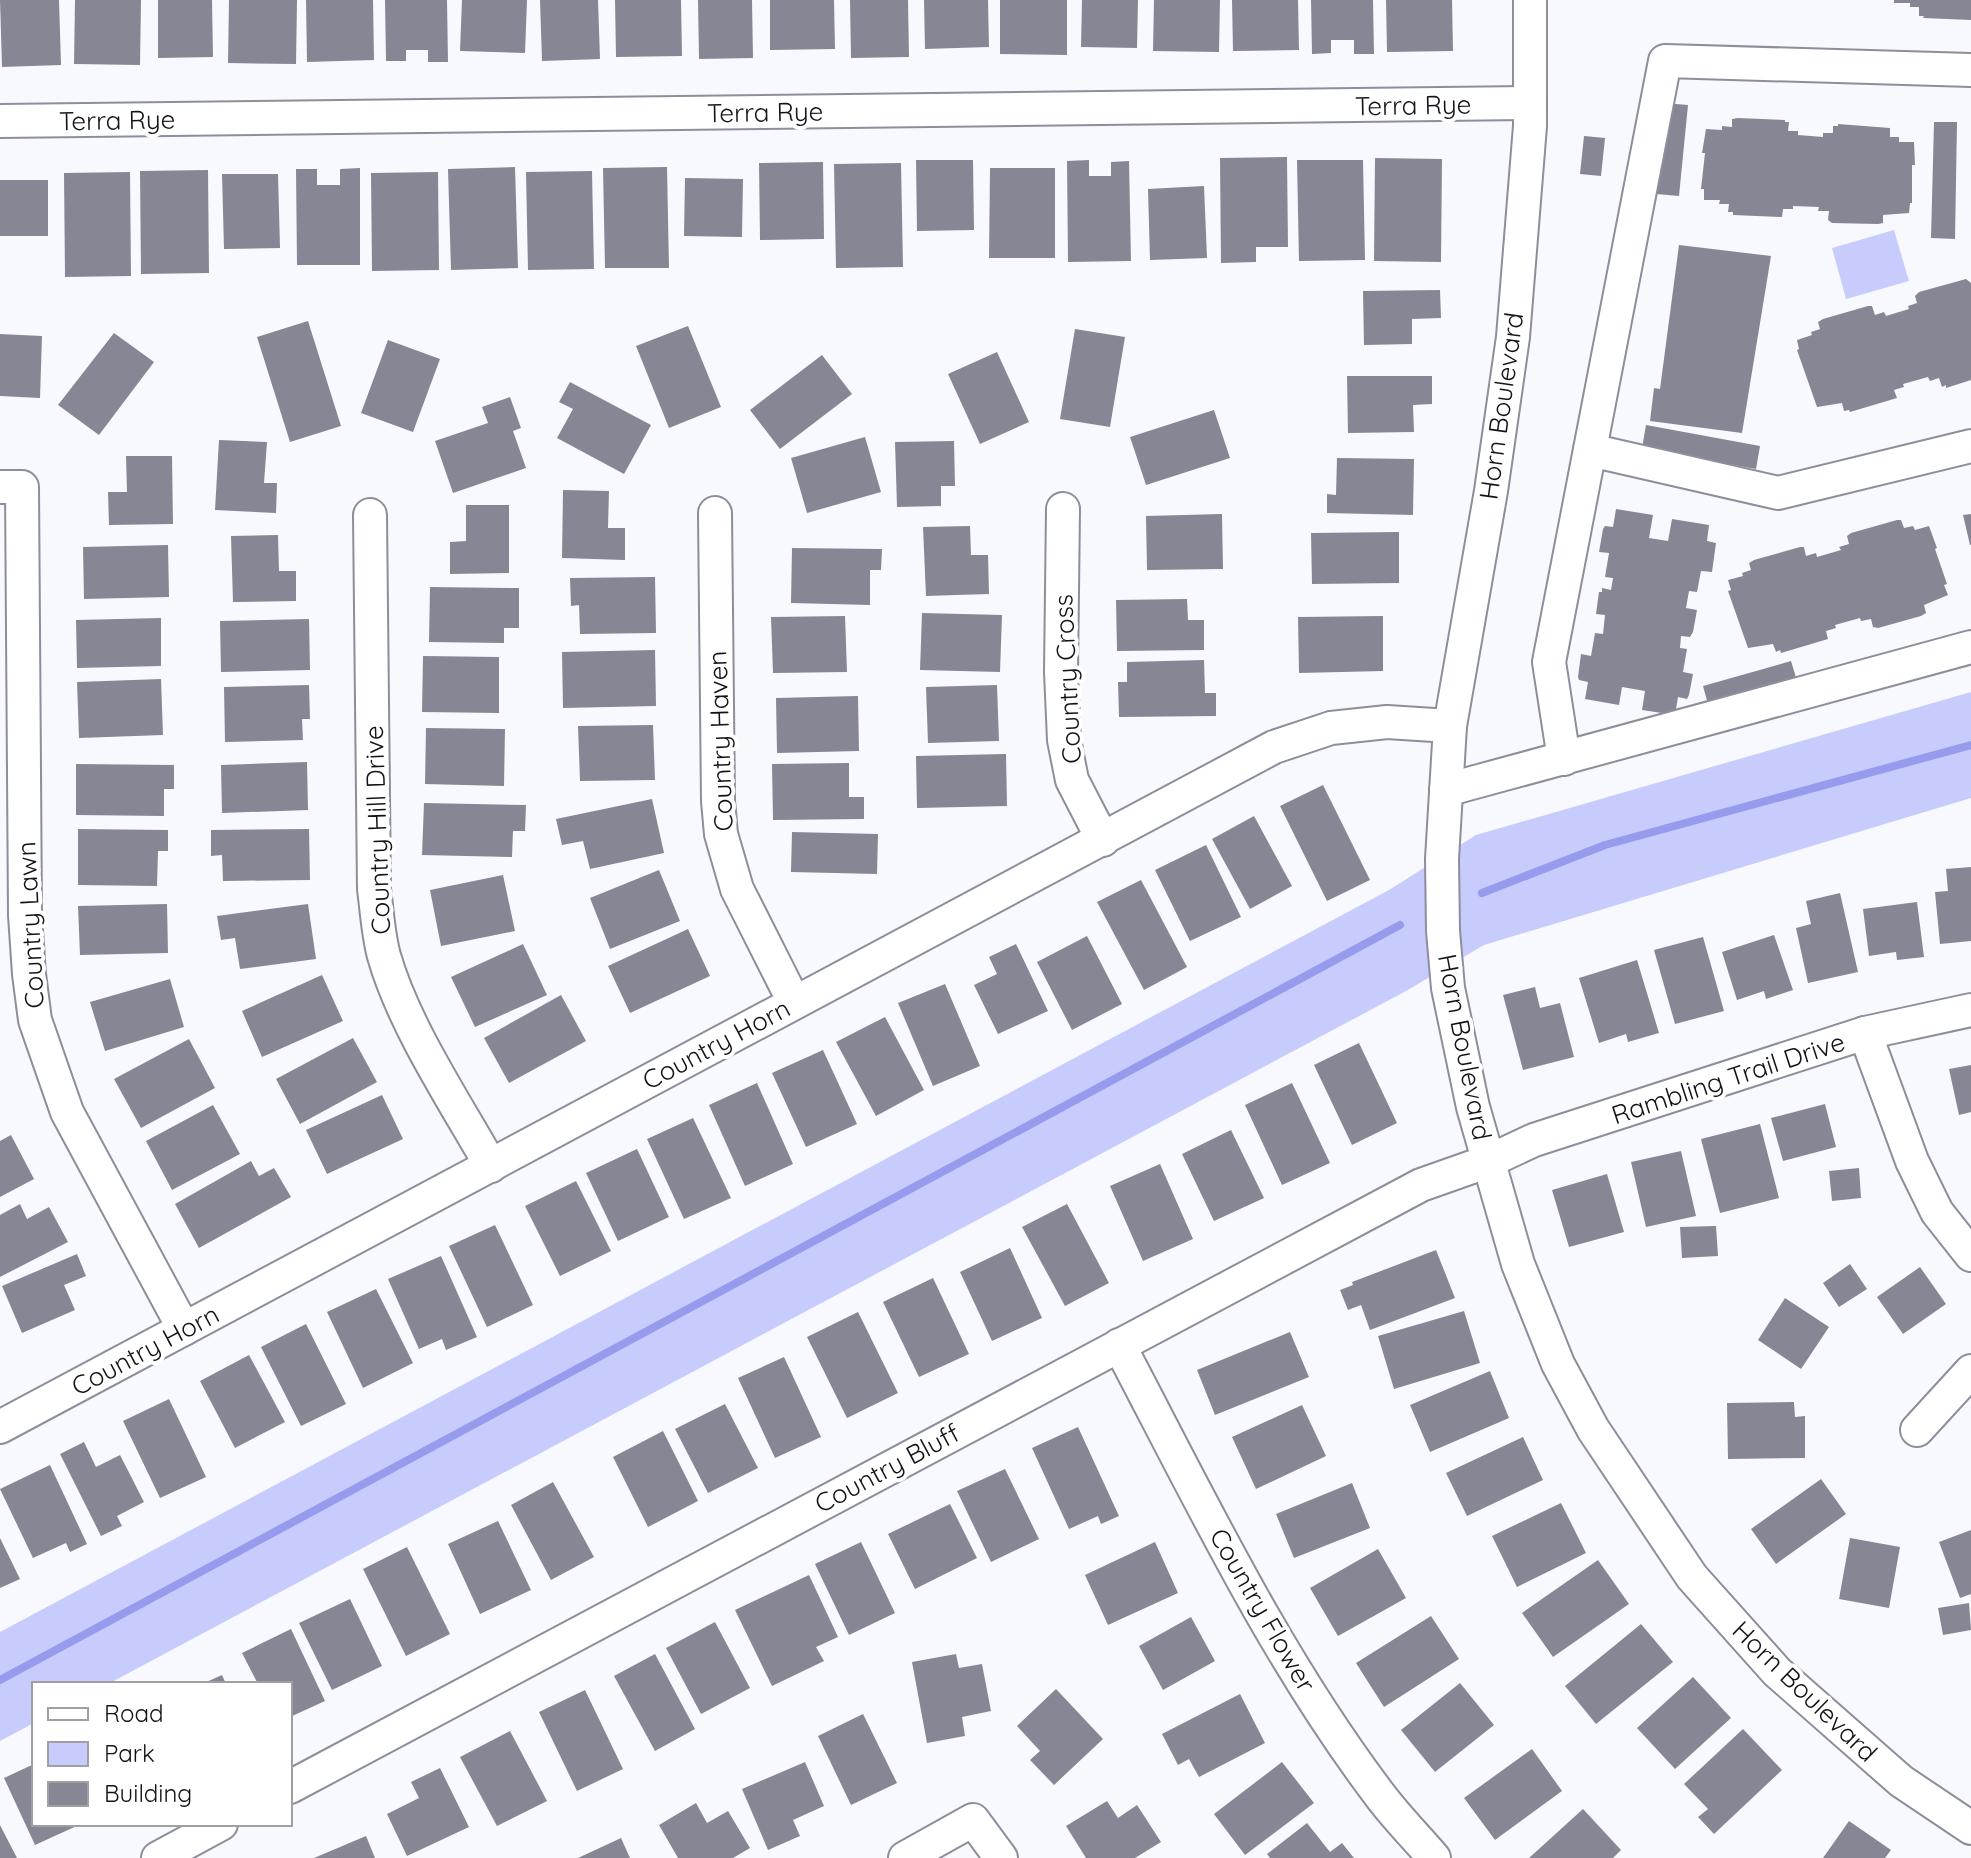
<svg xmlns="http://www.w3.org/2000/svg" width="1971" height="1858" viewBox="0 0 1971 1858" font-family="Quicksand,sans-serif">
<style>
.green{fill:#c7ccfd}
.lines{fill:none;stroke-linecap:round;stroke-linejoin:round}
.stream{stroke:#969bee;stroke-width:8}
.building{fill:#858794}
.minor-casing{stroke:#8c8e9b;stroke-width:36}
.minor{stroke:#fff;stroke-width:32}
.labels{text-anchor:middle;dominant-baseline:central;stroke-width:8;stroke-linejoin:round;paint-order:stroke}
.street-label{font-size:26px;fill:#121217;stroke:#fff}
</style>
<rect width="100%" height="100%" fill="#f8f9ff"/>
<g class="green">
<path d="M1894 230 1909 281 1846 299 1832 248Z"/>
<path d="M1971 692V798L1484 945 1406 991 108 1684H34V1723L0 1741V1632L1389 890 1476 835Z"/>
</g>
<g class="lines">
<g class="stream">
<path d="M1482 893 1605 845 1971 745"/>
<path d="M0 1680 1400 925"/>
</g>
</g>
<g class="building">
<path d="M0 0H59L61 65 2 67Z"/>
<path d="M75 0H141L140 65 74 64Z"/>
<path d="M158 0H212L213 57 158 58Z"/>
<path d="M229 0H297L296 64 228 63Z"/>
<path d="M306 0H373L374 60 307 62Z"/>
<path d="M385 0H447L448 62H428V50H406V61H386Z"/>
<path d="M462 0H527L525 53 460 51Z"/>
<path d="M540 0H598L600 59 542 61Z"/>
<path d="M615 0H681L682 56 616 57Z"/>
<path d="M698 0H752L753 58 699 59Z"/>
<path d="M770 0H834L835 49 770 50Z"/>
<path d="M850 0H908L909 57 851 58Z"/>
<path d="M924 0H988L989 47 925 49Z"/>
<path d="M1000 0H1067V55L1000 54Z"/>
<path d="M1082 0H1138L1137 48 1081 47Z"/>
<path d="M1154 0H1220L1219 52 1153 51Z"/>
<path d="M1232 0H1298L1299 50 1233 51Z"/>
<path d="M1311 0H1373L1374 54H1354V40H1331V53L1312 54Z"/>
<path d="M1386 0H1452L1453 51 1387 52Z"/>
<path d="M1894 0H1971V20L1923 18 1924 16H1919V7H1910V3H1894Z"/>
<path d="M1664 103 1688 105 1679 196 1656 194Z"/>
<path d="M1738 118 1785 120V122H1789L1788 131H1798V135L1823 137V133H1833V126H1838V124L1890 128V137H1899V142H1914L1915 165H1912V203H1910L1909 213 1883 215V223L1878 224 1832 223 1828 220 1829 211H1818L1819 207 1793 206V209H1783L1782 217 1733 215V212H1728L1729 204H1719L1720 200H1704V189H1701L1705 153H1702L1706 129 1722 130V126L1732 127V119Z"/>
<path d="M1934 122H1957L1955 239 1931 238Z"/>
<path d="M1584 136 1605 138 1601 176 1580 174Z"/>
<path d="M1287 157 1288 247H1256V262L1221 263 1220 158Z"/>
<path d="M1375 158 1442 159 1441 262 1374 261Z"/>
<path d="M916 160H973L974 230 917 231Z"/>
<path d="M1089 160V176H1111V162L1129 161 1131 261 1068 262 1067 161Z"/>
<path d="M1297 160H1363L1365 260 1299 261Z"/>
<path d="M823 162 824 239 760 240 759 163Z"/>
<path d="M901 163 903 267 836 268 834 164Z"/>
<path d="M515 167 518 268 451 270 448 169Z"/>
<path d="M667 167 669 268H605L603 168Z"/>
<path d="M360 168V265H297L296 169H317V185H340V169Z"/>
<path d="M990 168H1055V258H989Z"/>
<path d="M208 170 209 273 141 274 140 171Z"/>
<path d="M592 171 594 269 528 270 526 172Z"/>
<path d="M130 172 131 276 65 277 64 173Z"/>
<path d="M438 172 439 270 372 271 371 173Z"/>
<path d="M222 174H278L280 248 224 249Z"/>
<path d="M685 178 743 179 742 237 684 236Z"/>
<rect x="0" y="180" width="48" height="56"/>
<path d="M1204 186 1207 258 1150 260 1148 189Z"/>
<path d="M1679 245 1771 256 1742 433 1650 421 1654 388 1660 389Z"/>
<path d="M1966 279 1971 283V380L1946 388V385L1942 387 1939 378 1930 381 1928 377 1903 384 1904 387 1894 390 1897 398 1850 412 1849 410 1844 411 1842 403 1817 407 1797 350 1799 349 1797 340 1812 335 1811 332 1820 329 1818 322 1823 319 1868 306H1872L1875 315 1884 312 1886 316 1909 309 1908 306 1917 303 1915 296 1919 292Z"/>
<path d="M1440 290 1441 318 1412 319V344L1364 345 1363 291Z"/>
<path d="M308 321 341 426 290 442 257 337Z"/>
<path d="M688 326 721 407 669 428 636 346Z"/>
<path d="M1075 329 1125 337 1110 427 1060 419Z"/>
<path d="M114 333 154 362 99 435 58 405Z"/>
<path d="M0 334 42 336 40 398 0 396Z"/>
<path d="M388 340 440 359 413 432 361 413Z"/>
<path d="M997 352 1029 422 980 444 948 374Z"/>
<path d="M822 355 852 394 780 449 750 410Z"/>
<path d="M1347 376H1432V404L1413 405 1414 432 1348 433Z"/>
<path d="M570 382 651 425 624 474 557 438 573 409 559 402Z"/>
<path d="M510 397 521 428 513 431 526 468 453 493 435 441 488 423 482 407Z"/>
<path d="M1214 410 1230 458 1146 485 1130 437Z"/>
<path d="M1646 425 1760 446 1756 469 1642 448Z"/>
<path d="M865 437 881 492 807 513 791 458Z"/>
<path d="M219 440 267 442 264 483H277L276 513 215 510Z"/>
<path d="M954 441 955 486H941V506L897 507 895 442Z"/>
<path d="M126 456H172L173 524 109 525 108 492H127Z"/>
<path d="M1337 458 1414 459 1413 515 1327 513V494L1336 495Z"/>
<path d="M563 490 609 491 608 528H625V560L562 558Z"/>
<path d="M466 505H509V573L450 574V542L466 541Z"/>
<path d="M1616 509 1653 515 1649 538 1668 541 1672 519 1709 525 1707 541 1716 543 1712 572 1701 571 1697 592 1689 591 1686 608 1697 610 1693 632 1690 637 1681 636 1680 648 1687 649 1683 672 1693 674 1689 695 1687 699 1678 697 1675 715 1642 710 1645 691 1622 687 1619 705 1585 699 1588 682 1579 680 1578 677 1581 654 1591 656 1595 633 1603 634 1605 615 1596 614 1599 592H1602V588L1611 590 1613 578 1605 577 1609 553 1599 552 1603 529 1605 526 1613 527Z"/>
<path d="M1222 514 1223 569 1147 570 1146 516Z"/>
<path d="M1971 514V545H1970L1963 515Z"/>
<path d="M1897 520H1901L1904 528 1913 526 1915 530 1929 526 1937 548 1935 549 1947 584 1944 585 1948 595 1924 605 1926 613 1921 616 1878 628 1873 627 1871 619 1861 621 1860 618 1835 625 1836 628 1826 631 1828 639 1781 653 1780 650 1776 652 1773 644 1748 648 1728 591 1731 590 1728 580 1743 576 1742 573 1751 570 1749 563 1754 560 1800 547H1804L1806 556 1816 553 1817 557 1841 550 1839 547 1849 544 1847 536 1851 533Z"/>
<path d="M970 526 971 555H988L989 594 926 596 923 527Z"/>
<path d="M1399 532V583L1312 584 1311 533Z"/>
<path d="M278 535 279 571H296V601L233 602 231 536Z"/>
<path d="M168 545 169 597 84 599 83 547Z"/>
<path d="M792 548 882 549 881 570H870V605L791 603Z"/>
<path d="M655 577 656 633 580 634 579 605 571 606 570 578Z"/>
<path d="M430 587 519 588V628H504V643L429 642Z"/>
<path d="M1187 599 1188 620H1204V650L1117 651 1116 600Z"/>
<path d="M922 613 1002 615 1000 672 920 670Z"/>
<path d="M845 616 847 672 773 673 771 617Z"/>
<path d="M1383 616V671L1299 673 1298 617Z"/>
<path d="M161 618V666L77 668 76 620Z"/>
<path d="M309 619 310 670 221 672 220 621Z"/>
<path d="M655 650 656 706 563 708 562 652Z"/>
<path d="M423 656 499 657V713L422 712Z"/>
<path d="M1204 660 1205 693H1216V716L1119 717 1118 682H1127V662Z"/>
<path d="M1791 661 1798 684 1709 708 1703 686Z"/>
<path d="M161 679 163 735 79 738 77 682Z"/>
<path d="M309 685 310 719H302L303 740 225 742 224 687Z"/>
<path d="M997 685 999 741 928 743 926 687Z"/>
<path d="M858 696 859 751 777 753 776 698Z"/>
<path d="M653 725 655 780 580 781 578 726Z"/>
<path d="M426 728 505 729 504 786 425 784Z"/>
<path d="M1006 754 1007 806 917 808 916 756Z"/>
<path d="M307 762 308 810 222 813 221 765Z"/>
<path d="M849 763V797H864V819L773 820 772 764Z"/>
<path d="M76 764 174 765V789H164V816L76 815Z"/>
<path d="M1323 785 1370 880 1327 901 1280 806Z"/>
<path d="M652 799 664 853 590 869 583 841 562 845 556 819Z"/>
<path d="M424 803 526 805 525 831H513L512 857 422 855Z"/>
<path d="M1254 816 1292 886 1250 909 1212 839Z"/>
<path d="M78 829 168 830V851H158L157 886 78 885Z"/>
<path d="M309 829 310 880 223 881 222 855 211 856V830Z"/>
<path d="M792 832 878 834 877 874 791 872Z"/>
<path d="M1206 845 1241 917 1190 941 1155 870Z"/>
<path d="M1971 867V941L1940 944 1935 892 1948 891 1946 869Z"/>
<path d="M659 870 680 921 610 949 590 898Z"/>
<path d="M503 875 515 931 441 946 430 890Z"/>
<path d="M1141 880 1187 967 1144 990 1097 902Z"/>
<path d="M1840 893 1858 972 1808 983 1796 928 1811 924 1806 901Z"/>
<path d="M1917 902 1924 957 1897 960 1896 952 1869 956 1863 909Z"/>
<path d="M167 904 168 953 80 955 78 906Z"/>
<path d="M308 904 316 959 240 969 235 938 221 940 217 916Z"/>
<path d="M688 929 710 976 630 1013 608 966Z"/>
<path d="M1774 935 1793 990 1766 999 1764 991 1737 1000 1722 952Z"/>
<path d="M1087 936 1122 1004 1072 1030 1037 962Z"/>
<path d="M1703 937 1724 1011 1675 1024 1654 950Z"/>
<path d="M523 944 547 995 475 1027 451 977Z"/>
<path d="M1016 944 1048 1011 998 1034 974 985 997 974 989 957Z"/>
<path d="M1637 960 1659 1033 1628 1042 1626 1034 1599 1043 1579 978Z"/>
<path d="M322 975 343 1021 262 1057 242 1011Z"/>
<path d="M170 979 184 1027 105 1051 90 1002Z"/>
<path d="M945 984 980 1066 933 1086 898 1003Z"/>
<path d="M1535 987 1540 1008 1560 1003 1574 1057 1523 1070 1503 995Z"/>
<path d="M561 995 586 1041 509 1083 484 1038Z"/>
<path d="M885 1017 924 1090 876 1116 836 1042Z"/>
<path d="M353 1038 377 1082 300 1124 276 1079Z"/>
<path d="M189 1039 215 1088 141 1128 114 1079Z"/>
<path d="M1359 1043 1397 1123 1352 1145 1314 1065Z"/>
<path d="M823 1050 857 1124 806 1147 772 1073Z"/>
<path d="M1971 1065V1112L1959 1115 1949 1069Z"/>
<path d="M757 1083 793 1164 745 1186 709 1105Z"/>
<path d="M1292 1083 1330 1163 1282 1185 1245 1105Z"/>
<path d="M382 1095 403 1139 327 1174 306 1130Z"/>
<path d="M1825 1104 1836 1147 1783 1161 1771 1118Z"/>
<path d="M213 1105 240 1154 172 1190 146 1141Z"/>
<path d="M693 1118 731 1198 684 1219 647 1139Z"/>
<path d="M1760 1124 1779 1198 1720 1213 1701 1139Z"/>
<path d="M1231 1130 1264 1198 1214 1221 1182 1154Z"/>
<path d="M11 1135 34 1179 0 1197V1141Z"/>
<path d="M637 1149 669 1217 618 1241 586 1173Z"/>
<path d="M1681 1151 1696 1216 1646 1227 1631 1162Z"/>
<path d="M251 1161 259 1176 274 1168 291 1197 199 1248 175 1204Z"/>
<path d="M1160 1164 1193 1239 1143 1261 1110 1186Z"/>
<path d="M1859 1168 1861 1198 1832 1201 1829 1171Z"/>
<path d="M1607 1174 1624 1232 1569 1247 1552 1190Z"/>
<path d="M576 1181 611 1251 560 1276 525 1206Z"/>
<path d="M20 1204 27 1219 49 1207 68 1242 0 1277V1215Z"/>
<path d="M1067 1204 1109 1283 1065 1306 1022 1227Z"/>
<path d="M495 1225 533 1305 487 1327 449 1246Z"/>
<path d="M1716 1226 1718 1256 1682 1258 1680 1227Z"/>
<path d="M1010 1248 1042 1318 992 1341 960 1272Z"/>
<path d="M1436 1250 1455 1298 1370 1330 1361 1305 1348 1310 1340 1290 1353 1285 1352 1282Z"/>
<path d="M77 1254 86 1276 64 1285 75 1310 22 1333 2 1286Z"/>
<path d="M441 1256 477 1337 446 1350 442 1339 419 1349 388 1279Z"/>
<path d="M1850 1264 1867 1289 1839 1307 1823 1283Z"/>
<path d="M1920 1267 1946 1304 1903 1334 1877 1297Z"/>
<path d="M933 1278 969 1354 919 1377 883 1302Z"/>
<path d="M376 1289 413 1363 363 1388 327 1312Z"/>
<path d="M1785 1298 1829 1327 1801 1369 1758 1340Z"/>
<path d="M1464 1311 1480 1363 1394 1389 1378 1336Z"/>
<path d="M858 1312 898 1393 847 1418 807 1337Z"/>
<path d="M306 1324 346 1404 301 1426 261 1347Z"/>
<path d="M1290 1332 1309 1377 1215 1415 1197 1370Z"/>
<path d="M249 1355 285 1422 235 1448 200 1381Z"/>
<path d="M784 1357 821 1437 775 1458 738 1378Z"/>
<path d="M1490 1371 1509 1418 1430 1452 1410 1405Z"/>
<path d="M169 1399 206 1477 160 1498 123 1421Z"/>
<path d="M1794 1402 1795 1417 1805 1416V1458L1728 1459 1727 1403Z"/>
<path d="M725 1404 758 1468 708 1493 675 1429Z"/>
<path d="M1302 1405 1326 1456 1256 1489 1232 1437Z"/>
<path d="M1078 1427 1119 1516 1101 1524 1098 1516 1069 1529 1032 1448Z"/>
<path d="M663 1431 698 1501 648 1527 613 1457Z"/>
<path d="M1523 1437 1543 1480 1467 1516 1446 1473Z"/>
<path d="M84 1442 96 1467 120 1455 144 1502 117 1516 122 1526 101 1536 60 1454Z"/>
<path d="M50 1465 87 1544 70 1552 66 1543 33 1558 0 1489Z"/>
<path d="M1005 1469 1039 1539 991 1562 957 1491Z"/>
<path d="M1821 1479 1846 1514 1776 1564 1751 1529Z"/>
<path d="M553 1482 594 1557 551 1580 511 1505Z"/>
<path d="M1352 1483 1370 1528 1294 1558 1276 1514Z"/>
<path d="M1561 1503 1586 1553 1517 1587 1492 1536Z"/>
<path d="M950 1504 977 1558 915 1589 888 1534Z"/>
<path d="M498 1521 531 1590 480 1614 448 1544Z"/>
<path d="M1971 1530V1594L1960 1598 1939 1542Z"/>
<path d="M0 1538 20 1579 0 1588Z"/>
<path d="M1850 1538 1900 1547 1889 1608 1839 1599Z"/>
<path d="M861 1542 895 1613 849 1635 815 1564Z"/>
<path d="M1155 1542 1178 1593 1108 1625 1085 1575Z"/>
<path d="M407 1547 450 1634 406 1656 363 1569Z"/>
<path d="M1378 1549 1406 1598 1338 1636 1310 1588Z"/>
<path d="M1598 1560 1629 1604 1553 1657 1522 1613Z"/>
<path d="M809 1575 838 1637 816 1647 824 1661 772 1686 735 1610Z"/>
<path d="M350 1599 382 1666 332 1690 299 1623Z"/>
<path d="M1969 1603 1971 1630 1943 1635 1938 1608Z"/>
<path d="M1431 1616 1459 1659 1384 1707 1356 1663Z"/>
<path d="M1191 1617 1215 1661 1163 1690 1139 1646Z"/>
<path d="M715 1622 750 1688 701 1714 666 1648Z"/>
<path d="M1641 1624 1673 1662 1596 1724 1565 1686Z"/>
<path d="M291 1629 325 1701 290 1717V1684H258L242 1653Z"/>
<path d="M655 1654 695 1729 655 1751 614 1676Z"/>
<path d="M956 1654 959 1668 982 1664 991 1711 962 1717 965 1736 927 1743 912 1662Z"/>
<path d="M222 1675 226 1684H202Z"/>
<path d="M1693 1677 1731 1718 1675 1769 1637 1728Z"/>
<path d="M1460 1683 1494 1725 1435 1772 1401 1730Z"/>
<path d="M1056 1689 1103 1739 1054 1785 1030 1760 1040 1751 1017 1726Z"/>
<path d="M585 1690 623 1769 577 1791 539 1712Z"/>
<path d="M1240 1694 1265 1743 1199 1777 1189 1759 1178 1765 1162 1734Z"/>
<path d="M863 1714 897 1783 851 1805 818 1736Z"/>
<path d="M1743 1729 1782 1770 1714 1834 1698 1817 1708 1809 1684 1784Z"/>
<path d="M510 1731 547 1801 497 1826 460 1757Z"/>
<path d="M1532 1749 1562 1791 1495 1840 1464 1798Z"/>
<path d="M805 1762 824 1806 793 1820 800 1836 768 1850 742 1789Z"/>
<path d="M1282 1762 1314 1803 1245 1855 1214 1814Z"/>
<path d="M34 1764V1824H81L35 1845 4 1778Z"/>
<path d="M440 1768 469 1827 407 1856 387 1814 419 1798 411 1782Z"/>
<path d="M1107 1801 1118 1818 1137 1805 1161 1842 1135 1858H1086L1066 1826Z"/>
<path d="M696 1803 707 1823 728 1811 750 1848 733 1858H678L659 1825Z"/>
<path d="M1583 1809 1621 1850 1613 1858H1529Z"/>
<path d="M1849 1821 1891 1850 1885 1858H1823Z"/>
<path d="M1307 1823 1330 1852 1342 1843 1354 1858H1270L1267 1854Z"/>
<path d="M0 1825 17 1858H0Z"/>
<path d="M366 1836 375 1858H314Z"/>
<path d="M621 1838 630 1858H578Z"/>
</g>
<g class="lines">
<g class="minor-casing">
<g id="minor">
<path d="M1530 0V126L1513 337 1491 491 1450 726 1442 859 1443 931 1448 988 1473 1107 1518 1264 1558 1364 1593 1429 1692 1577 1777 1672 1901 1781 1971 1828"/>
<path d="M0 121 1530 103"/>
<path d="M1590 450 1778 493 1971 446"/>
<path d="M0 487H22L25 915 29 974 35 1020 67 1112 184 1329"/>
<path d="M1063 509 1061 672 1064 740 1072 780 1103 840"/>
<path d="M715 513 718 801 721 834 737 889 794 1002"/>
<path d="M370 515 374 889C377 911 378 934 384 956 404 1026 455 1102 491 1166"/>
<path d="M1564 759 1549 662 1665 61 1971 70"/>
<path d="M1446 790 1971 647"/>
<path d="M1865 1033 1912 1161 1937 1212 1971 1255"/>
<path d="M1119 1345C1200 1499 1276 1659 1382 1798 1398 1819 1417 1838 1434 1858"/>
<path d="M0 1427 1274 747 1331 728 1387 722 1450 726"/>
<path d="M1917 1430 1971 1371"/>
<path d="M290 1787 1421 1185 1489 1161 1534 1140 1865 1033 1971 1010"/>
<path d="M158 1858 221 1824"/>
<path d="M905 1858 973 1820 1001 1858"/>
</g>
</g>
<use href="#minor" class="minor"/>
</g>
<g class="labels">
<g class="street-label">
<text transform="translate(1413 105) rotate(-1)">Terra Rye</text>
<text transform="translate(765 112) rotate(-1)">Terra Rye</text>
<text transform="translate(117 120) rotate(-1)">Terra Rye</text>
<text transform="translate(1501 406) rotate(-82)">Horn Boulevard</text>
<text transform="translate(1067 679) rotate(-93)">Country Cross</text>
<text transform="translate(720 741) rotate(-92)">Country Haven</text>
<text transform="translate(377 830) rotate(-92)">Country Hill Drive</text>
<text transform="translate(30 925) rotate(-93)">Country Lawn</text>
<text transform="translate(716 1044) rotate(-28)">Country Horn</text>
<text transform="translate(1465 1047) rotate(79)">Horn Boulevard</text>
<text transform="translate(1728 1078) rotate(-18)">Rambling Trail Drive</text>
<text transform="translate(145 1350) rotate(-28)">Country Horn</text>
<text transform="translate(887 1468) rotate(-28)">Country Bluff</text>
<text transform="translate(1263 1610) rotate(60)">Country Flower</text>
<text transform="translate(1805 1691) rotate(44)">Horn Boulevard</text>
</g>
</g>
<rect x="32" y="1682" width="260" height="144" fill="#ffffff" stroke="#a0a0a2" stroke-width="2"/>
<rect x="48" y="1708" width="40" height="12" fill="#ffffff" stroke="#a0a0a2" stroke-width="2"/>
<text x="104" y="1722" font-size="24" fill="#121217">Road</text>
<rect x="48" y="1742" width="40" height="24" fill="#c7ccfd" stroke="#a0a0a2" stroke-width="2"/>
<text x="104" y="1762" font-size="24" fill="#121217">Park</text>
<rect x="48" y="1782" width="40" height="24" fill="#858794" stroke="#a0a0a2" stroke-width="2"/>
<text x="104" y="1802" font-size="24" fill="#121217">Building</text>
</svg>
